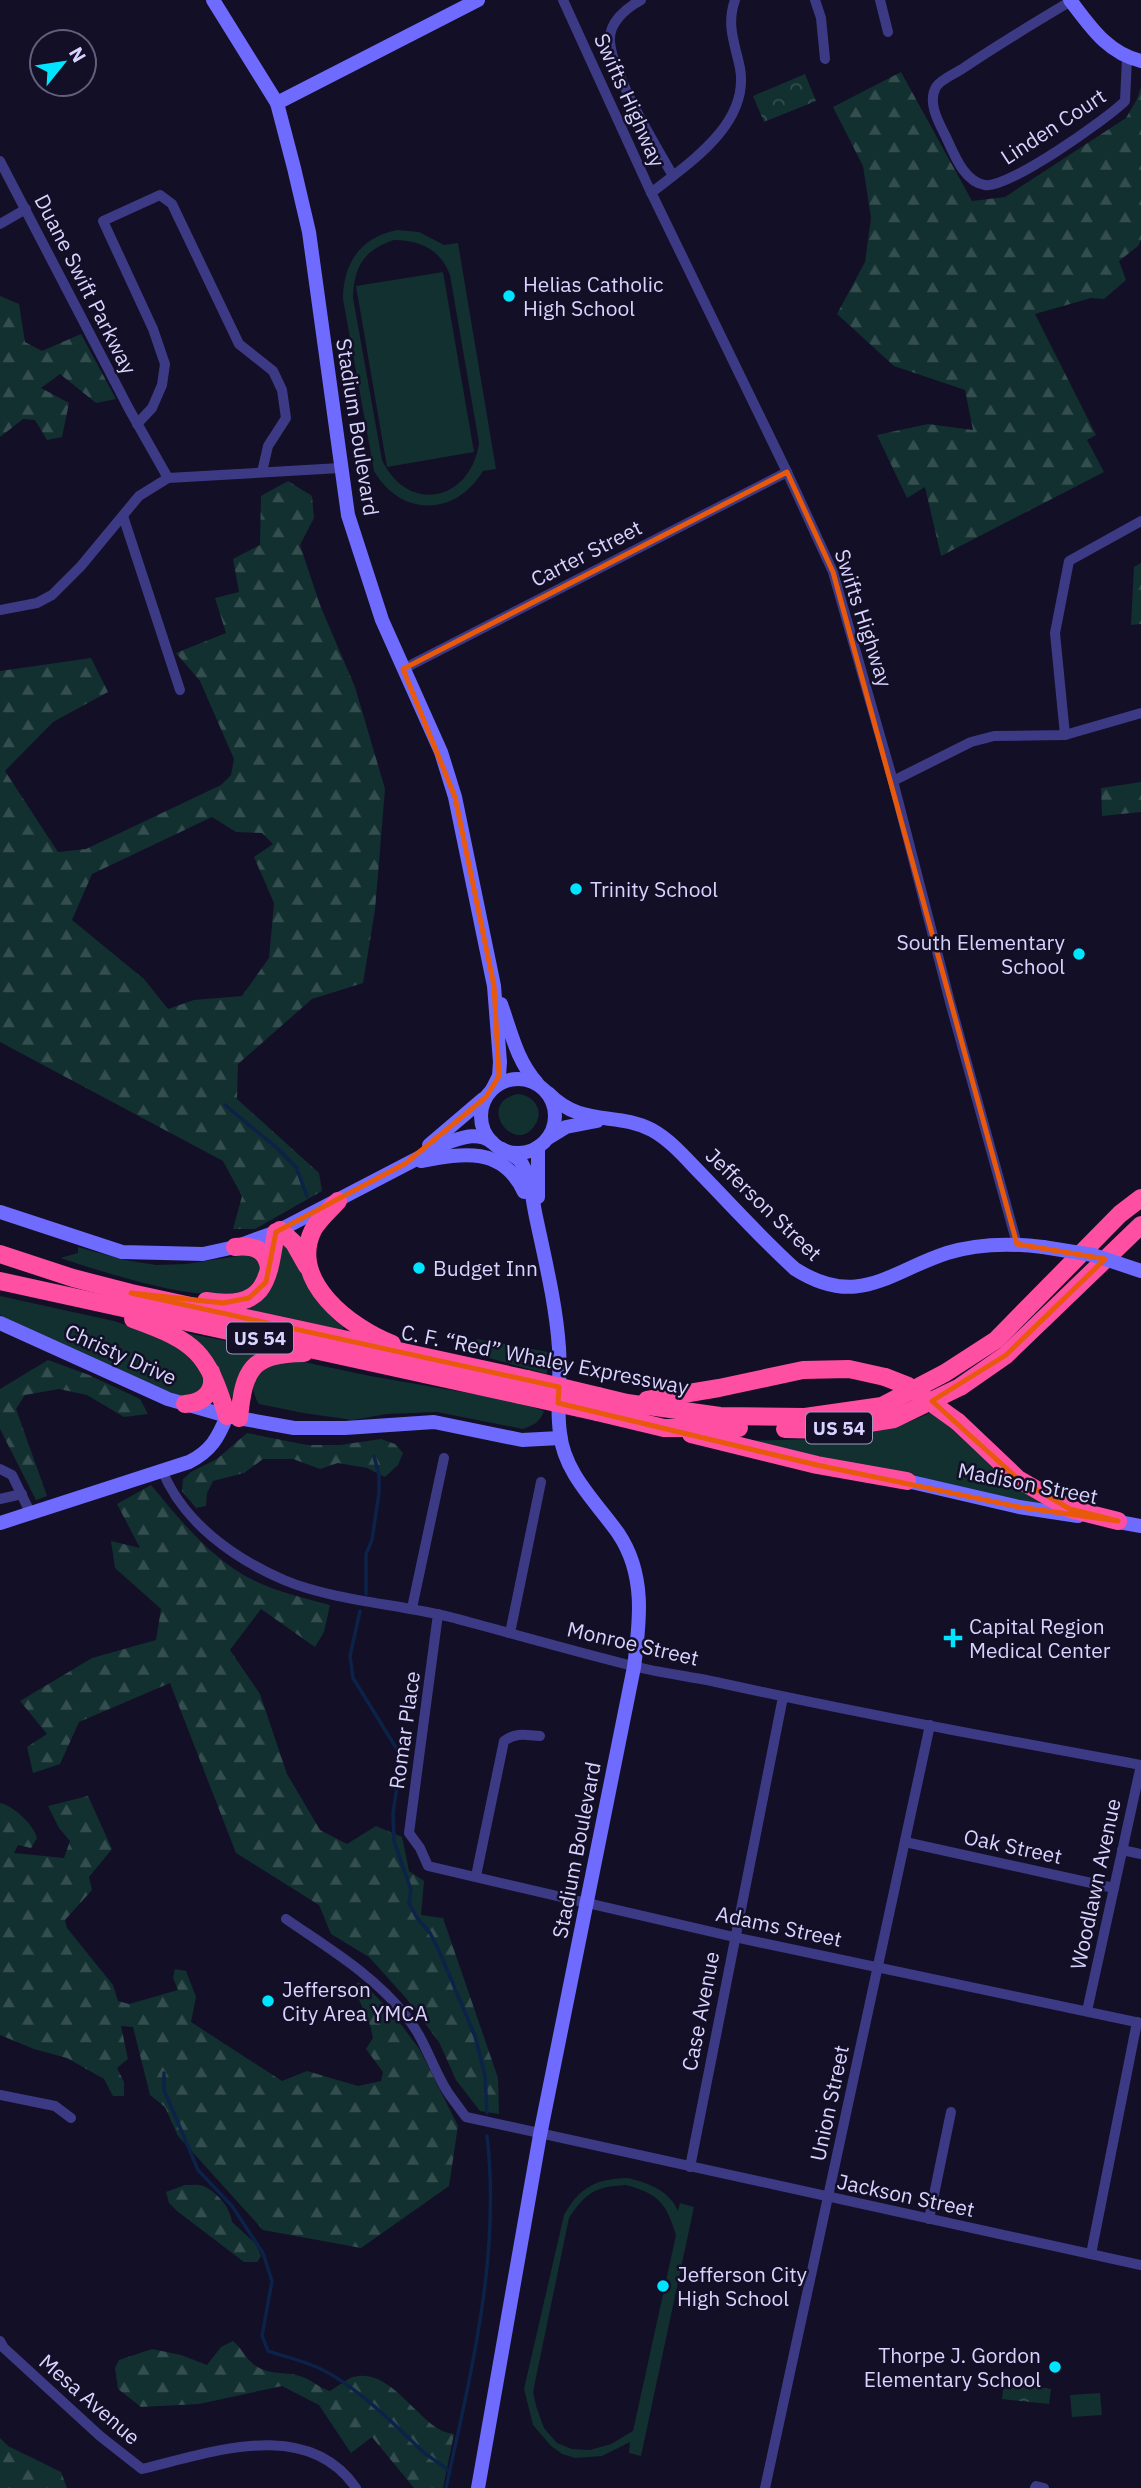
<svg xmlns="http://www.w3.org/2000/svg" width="1141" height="2488" viewBox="0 0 1141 2488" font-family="'IBM Plex Sans',sans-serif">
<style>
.grass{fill:#12302f;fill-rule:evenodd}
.forest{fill:url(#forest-firs);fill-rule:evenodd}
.park{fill:url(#park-crowns)}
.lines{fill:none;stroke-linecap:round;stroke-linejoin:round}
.stream{stroke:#0c2248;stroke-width:3.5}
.street{stroke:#3d3a85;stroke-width:10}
.secondary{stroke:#6f6bff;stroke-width:14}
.highway{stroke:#ff4fa3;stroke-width:18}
.secondary-bridge{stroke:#6f6bff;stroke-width:14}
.highway-bridge{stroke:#ff4fa3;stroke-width:18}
.marked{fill:none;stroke:#e8590c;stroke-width:5;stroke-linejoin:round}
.poi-dot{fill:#00e5ff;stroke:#130f26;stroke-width:2.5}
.labels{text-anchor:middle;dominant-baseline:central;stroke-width:5;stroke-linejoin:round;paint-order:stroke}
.shield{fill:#130f26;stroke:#9e99be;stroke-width:2}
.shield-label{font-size:19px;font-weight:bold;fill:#d9d4ff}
.street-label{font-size:21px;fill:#d9d4ff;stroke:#130f26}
.poi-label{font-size:21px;fill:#d9d4ff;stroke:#130f26;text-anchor:start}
</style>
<defs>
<pattern id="forest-firs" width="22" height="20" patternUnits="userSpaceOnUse" patternTransform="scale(1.75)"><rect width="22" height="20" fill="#12302f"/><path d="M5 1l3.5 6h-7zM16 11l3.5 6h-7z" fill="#344d4e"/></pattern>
<pattern id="park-crowns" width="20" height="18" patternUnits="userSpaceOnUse" patternTransform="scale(1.75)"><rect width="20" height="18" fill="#12302f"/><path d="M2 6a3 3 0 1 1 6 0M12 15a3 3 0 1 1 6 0" fill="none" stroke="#344d4e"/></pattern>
</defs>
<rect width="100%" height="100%" fill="#130f26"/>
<g class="grass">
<path d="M397 230 419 232 444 245 458 243 496 469 483 471C455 517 401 517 374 471L343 299C343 263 361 237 397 230ZM394 240C420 240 441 250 450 275L479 443C471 501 408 515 382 460L353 298C354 266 364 250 394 240Z"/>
<path d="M443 272 474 452 387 467 356 286Z"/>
<path d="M518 1094C533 1095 545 1110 535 1125 515 1157 474 1103 518 1094Z"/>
<path d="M285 1242 342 1324 344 1330 249 1310 248 1307 279 1244Z"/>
<path d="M78 1247 125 1260 156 1265 186 1264 251 1254C258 1260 263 1268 259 1277 243 1322 93 1268 60 1258L78 1253Z"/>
<path d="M0 1296 114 1321 147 1332 177 1345 207 1371 205 1390 187 1398C123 1376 62 1344 0 1315Z"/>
<path d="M186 1333 272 1350 227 1402Z"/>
<path d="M477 1339 548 1352 547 1374 489 1358V1354L475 1351Z"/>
<path d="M299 1361 370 1376 515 1401 544 1411C540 1422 534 1425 523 1429L437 1412 387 1414 353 1420 303 1413 259 1404C239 1372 274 1362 299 1361Z"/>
<path d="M937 1410 1050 1508 743 1441C792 1439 843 1441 891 1428 907 1424 922 1416 937 1410Z"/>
<path d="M627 2178C647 2182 670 2191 678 2211L680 2203 694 2207 641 2456 629 2453 630 2442 602 2456 575 2458 562 2454 551 2446 533 2425 524 2389 564 2215C580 2187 595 2179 627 2178ZM626 2185C659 2194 666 2203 676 2235L633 2431 611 2444 590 2450 572 2449 557 2443 544 2428 536 2406 533 2392 569 2218C586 2192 595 2187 626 2185Z"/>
<path d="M1100 2393 1102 2415 1072 2417 1070 2395Z"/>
</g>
<g class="forest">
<path d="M901 72 972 201 1005 197 1126 118 1137 99 1141 87V240L1138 246 1119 261 1126 280 1104 299 1091 298 1035 314 1096 435 1087 440 1104 472 941 556 925 487 907 498 877 435 928 424 973 430 965 390 894 366 837 314 865 262 871 218 863 166 833 107Z"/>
<path d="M0 296 19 304 25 342 42 351 81 334 116 399 96 403 60 374 41 388 69 403 62 437 47 440 35 420 23 419 0 437Z"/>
<path d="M288 481 312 496 314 518 300 545 320 605 355 687 385 789 375 910 363 983 312 999 238 1064 237 1099 319 1173 322 1191 255 1229H233L242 1196 223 1161 0 1042V671L91 658 108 692 53 722 5 771 58 852 86 849 221 785 231 775 234 759 200 681 176 653 226 633 215 598 239 592 233 559 260 545 261 496ZM212 817 236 832 262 833 273 844 254 857 274 903 269 958 242 996 194 1000 168 1009 144 979 72 920 92 874Z"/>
<path d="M1141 563V624L1131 625 1134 567Z"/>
<path d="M1141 782V812L1102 816 1101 788Z"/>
<path d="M48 1360 89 1375 140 1399 148 1414 124 1417 87 1395 59 1389 25 1395 16 1409 47 1496 36 1500 0 1429V1389Z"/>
<path d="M247 1433 307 1445H340L381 1439 395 1444 403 1453 398 1465 385 1477 367 1468 338 1463 320 1469 293 1459H263L244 1473 213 1481 207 1493 206 1506 196 1508 182 1491 183 1479 191 1472 217 1459Z"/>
<path d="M151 1485C181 1521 211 1559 253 1580 276 1592 305 1598 330 1605L324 1632 315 1647 261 1609 230 1650 260 1694 287 1774 320 1830 347 1844 376 1826 402 1837 409 1871 424 1881 421 1915 443 1918 498 2078 499 2114 480 2111 456 2080 439 2042 406 1998 369 1957 331 1934 319 1905 236 1853 170 1683 79 1722 60 1764 33 1773 27 1747 47 1734 20 1701 92 1658 156 1640 161 1609 115 1568 111 1541 140 1548 117 1504Z"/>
<path d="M88 1796 112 1849 89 1877 92 1890 65 1920 67 1928 113 1985 118 2001 129 2004 178 1990 173 1978 175 1969 186 1971 196 1997 191 2022 282 2081 307 2071 358 2086 381 2081 383 2072 366 2049 373 2038 370 2025 354 1988 358 1982 367 1987 394 2015 420 2050 458 2126 449 2186 361 2248 263 2230 178 2136 165 2107 150 2095 133 2027 121 2026 128 2059 117 2068 124 2082V2096H113L104 2079 67 2058 34 2049 0 2035V1803C14 1806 33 1824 37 1838L31 1848 18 1845 14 1853 64 1858 70 1841 59 1828 48 1806Z"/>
<path d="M185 2185C191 2185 198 2184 203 2186 216 2191 231 2208 232 2222L256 2244 261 2256 257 2262H244L177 2211 169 2203 166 2192Z"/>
<path d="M233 2341C241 2347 244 2356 251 2362 266 2376 282 2371 300 2376 311 2379 319 2388 330 2391 337 2387 345 2380 353 2377 387 2367 414 2415 439 2429 443 2432 449 2433 454 2434L443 2488H414L372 2437 351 2453 319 2405 282 2386 199 2404 141 2407 118 2389 115 2368 119 2360 152 2349 181 2355 207 2365 221 2347Z"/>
<path d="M0 2438 8 2446 61 2472 67 2488H0Z"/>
</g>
<g class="park">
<path d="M805 74 816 101 764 122 753 96Z"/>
<path d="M1004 2383 1051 2389 1049 2404 1002 2399Z"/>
</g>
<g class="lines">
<g class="stream">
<path d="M225 1105 277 1148 296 1167 307 1196"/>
<path d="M366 1594V1554L372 1540 379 1493V1475L374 1456"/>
<path d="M360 1611 350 1656 353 1678 398 1751 399 1774 393 1813 394 1841 411 1890 409 1903 417 1918 430 1933 440 1953 475 2036 485 2076 487 2113"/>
<path d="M164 2073V2090L198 2170 232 2206 263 2253 272 2281 262 2336 268 2351C283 2356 300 2360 314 2366 351 2381 392 2422 420 2449 429 2458 440 2462 450 2472"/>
<path d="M446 2488C471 2372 501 2255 487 2136"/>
</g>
<g class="street">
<path d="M563 0 648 186 787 472 833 572 893 781 950 1002 1017 1244"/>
<path d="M641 0C626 8 608 23 610 42 613 76 655 144 673 176"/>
<path d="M815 0 821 18 825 59"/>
<path d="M880 0 888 32"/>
<path d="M1071 1C1034 23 997 45 962 69 954 74 940 80 936 87 927 103 939 123 946 137 954 154 964 182 985 185 1008 189 1107 119 1125 101L1127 58"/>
<path d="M0 161 129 409 168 478 340 468"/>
<path d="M651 193C689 163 750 124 740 68 735 44 726 25 735 0"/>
<path d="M0 224 26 209"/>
<path d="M137 424 152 408 162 385 165 364 153 329 103 221 160 195 172 204 239 344 273 371 282 390 286 418 268 446 262 472"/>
<path d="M123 516 180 690"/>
<path d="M0 610 37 603 52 595 81 566 139 496 168 478"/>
<path d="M403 669 787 472"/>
<path d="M1065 735 1055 633 1069 561 1141 521"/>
<path d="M893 781 971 742 994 736 1065 735 1141 713"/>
<path d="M0 1469 12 1475 30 1512"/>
<path d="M162 1470C183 1522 233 1558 284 1580 334 1601 400 1604 454 1618 514 1634 573 1651 633 1666 660 1673 688 1676 716 1682 857 1713 999 1739 1141 1765"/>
<path d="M0 1499 22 1494"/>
<path d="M412 1608 444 1458"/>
<path d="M438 1614 409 1833 420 1848 428 1866 734 1937 1141 2023"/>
<path d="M510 1633 541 1482"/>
<path d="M905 1842 1114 1888"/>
<path d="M1122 1850 1141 1854"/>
<path d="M476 1876 504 1741C516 1732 526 1735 540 1736"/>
<path d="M286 1919C328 1948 374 1975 406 2016 425 2039 432 2067 447 2091 453 2100 460 2109 466 2117L1141 2265"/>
<path d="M1087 2011 1141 1765"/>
<path d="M0 2095 55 2106 71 2118"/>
<path d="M690 2167 783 1697"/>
<path d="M929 2219 951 2112"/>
<path d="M1091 2254 1137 2022"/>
<path d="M0 2341 4 2348 100 2436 142 2469C210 2453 307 2416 356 2488"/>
<path d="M765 2488 930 1725"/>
<path d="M1035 2488 1036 2486 1044 2488"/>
</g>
<g class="secondary">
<path d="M213 0 277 103 294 168 309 232 348 515 382 620 441 752 455 797 494 986 500 1062 499 1076 493 1088"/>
<path d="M1070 0C1090 26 1107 53 1141 61"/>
<path d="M277 103 478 0"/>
<path d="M501 1004C511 1032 517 1061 537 1083"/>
<circle cx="518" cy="1116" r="37"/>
<path d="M548 1093C582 1128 616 1111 652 1130 672 1141 688 1161 704 1177 734 1208 763 1240 795 1269 858 1309 889 1272 947 1253 979 1243 1010 1243 1043 1247"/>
<path d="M548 1138 566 1127 597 1121"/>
<path d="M429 1145 483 1099"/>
<path d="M538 1147V1197"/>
<path d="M421 1161C463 1153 503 1146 524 1192"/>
<path d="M0 1212 122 1252 203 1254 235 1247 276 1232 449 1142C464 1137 478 1132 492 1142"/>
<path d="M0 1323 168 1399 227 1416 294 1428H345L434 1422 522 1440 560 1438"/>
<path d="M907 1481 1019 1507 1078 1516"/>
<path d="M1108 1520 1141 1526"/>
<path d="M0 1523 189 1462C211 1451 218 1438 227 1416"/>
<path d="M478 2488 540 2135 634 1667C640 1621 646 1574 618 1533 596 1502 564 1473 560 1433 556 1405 561 1377 559 1348 556 1304 545 1260 536 1217 532 1199 531 1176 520 1161 516 1156 508 1153 502 1149"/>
</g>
<g class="highway">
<path d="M338 1201C330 1210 319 1219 313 1230 288 1281 351 1328 392 1344"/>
<path d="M280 1230 294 1243 307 1266"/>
<path d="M235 1247C253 1245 267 1249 269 1269"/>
<path d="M0 1254 73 1278 131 1293 527 1379"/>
<path d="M0 1281 520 1395"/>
<path d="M206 1301C266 1310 268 1282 276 1232"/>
<path d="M133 1319C197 1342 207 1352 227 1416"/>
<path d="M598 1396 627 1403 720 1416 805 1417 882 1406 945 1373 996 1340 1120 1214 1141 1198"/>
<path d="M647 1400 719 1388 803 1370 849 1369 885 1377"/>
<path d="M185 1404C204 1403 216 1391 211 1372"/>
<path d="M597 1412 664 1428H739"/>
<path d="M239 1418C244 1369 251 1354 304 1353"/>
<path d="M958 1422 1018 1479 1070 1509 1118 1521"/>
<path d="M785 1429 827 1430 894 1419 960 1387 1006 1355 1141 1225"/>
<path d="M691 1434 817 1465 907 1481"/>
</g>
<path class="secondary-bridge" d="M1043 1247 1093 1255 1141 1271"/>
<g class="highway-bridge">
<path d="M885 1377 908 1386 958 1422"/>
<path d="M527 1379 598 1396"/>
<path d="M520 1395 597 1412"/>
</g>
</g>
<path class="marked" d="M787 472 833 572 1017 1244 1105 1259 1006 1355 932 1401 1018 1479 1070 1509 1118 1521 1019 1507 817 1465 558 1403 559 1387 131 1293 223 1303 249 1298 266 1282 276 1232 406 1163 486 1097 499 1076 494 986 455 797 403 669Z"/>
<g class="poi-dot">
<circle cx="509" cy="296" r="7"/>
<circle cx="576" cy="889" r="7"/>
<circle cx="1079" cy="954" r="7"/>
<circle cx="419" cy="1268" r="7"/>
<path d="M949.5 1627.5h7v7h7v7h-7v7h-7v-7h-7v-7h7z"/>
<circle cx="268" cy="2001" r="7"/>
<circle cx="663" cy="2286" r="7"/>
<circle cx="1055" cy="2367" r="7"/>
</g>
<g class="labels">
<g class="shield">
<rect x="227" y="1322.5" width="66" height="31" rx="5"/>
<rect x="806" y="1412.5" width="66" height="31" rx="5"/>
</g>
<g class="shield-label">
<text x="260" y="1338">US 54</text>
<text x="839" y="1428">US 54</text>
</g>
<g class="street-label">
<text transform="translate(630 100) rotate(66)">Swifts Highway</text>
<text transform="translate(1053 126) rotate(-33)">Linden Court</text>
<text transform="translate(86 284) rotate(63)">Duane Swift Parkway</text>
<text transform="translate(358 427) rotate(81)">Stadium Boulevard</text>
<text transform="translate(586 553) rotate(-27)">Carter Street</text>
<text transform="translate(864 618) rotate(72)">Swifts Highway</text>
<text transform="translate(764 1204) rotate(44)">Jefferson Street</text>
<text transform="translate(121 1354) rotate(24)">Christy Drive</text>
<text transform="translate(545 1359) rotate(11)">C. F. “Red” Whaley Expressway</text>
<text transform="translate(1028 1483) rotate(11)">Madison Street</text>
<text transform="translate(633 1643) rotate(13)">Monroe Street</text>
<text transform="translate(404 1730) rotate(-82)">Romar Place</text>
<text transform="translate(1013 1846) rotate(12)">Oak Street</text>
<text transform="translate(576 1850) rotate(-79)">Stadium Boulevard</text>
<text transform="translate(1095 1884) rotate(-78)">Woodlawn Avenue</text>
<text transform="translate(779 1926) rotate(12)">Adams Street</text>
<text transform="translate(700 2011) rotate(-79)">Case Avenue</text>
<text transform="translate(829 2103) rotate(-78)">Union Street</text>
<text transform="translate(906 2195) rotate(12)">Jackson Street</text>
<text transform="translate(90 2399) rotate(41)">Mesa Avenue</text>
</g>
<g class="poi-label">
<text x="523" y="284">Helias Catholic<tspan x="523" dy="24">High School</tspan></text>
<text x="590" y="889">Trinity School</text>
<text x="1065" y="942" text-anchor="end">South Elementary<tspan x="1065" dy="24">School</tspan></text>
<text x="433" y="1268">Budget Inn</text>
<text x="969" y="1626">Capital Region<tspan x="969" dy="24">Medical Center</tspan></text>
<text x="282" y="1989">Jefferson<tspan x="282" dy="24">City Area YMCA</tspan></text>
<text x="677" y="2274">Jefferson City<tspan x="677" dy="24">High School</tspan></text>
<text x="1041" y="2355" text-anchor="end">Thorpe J. Gordon<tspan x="1041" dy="24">Elementary School</tspan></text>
</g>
</g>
<g transform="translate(63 63) rotate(60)"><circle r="33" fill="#130f26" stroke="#625e7d" stroke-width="2"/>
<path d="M0-5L12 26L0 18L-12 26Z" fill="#00e5ff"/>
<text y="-10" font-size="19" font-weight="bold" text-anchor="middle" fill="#d9d4ff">N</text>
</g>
</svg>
